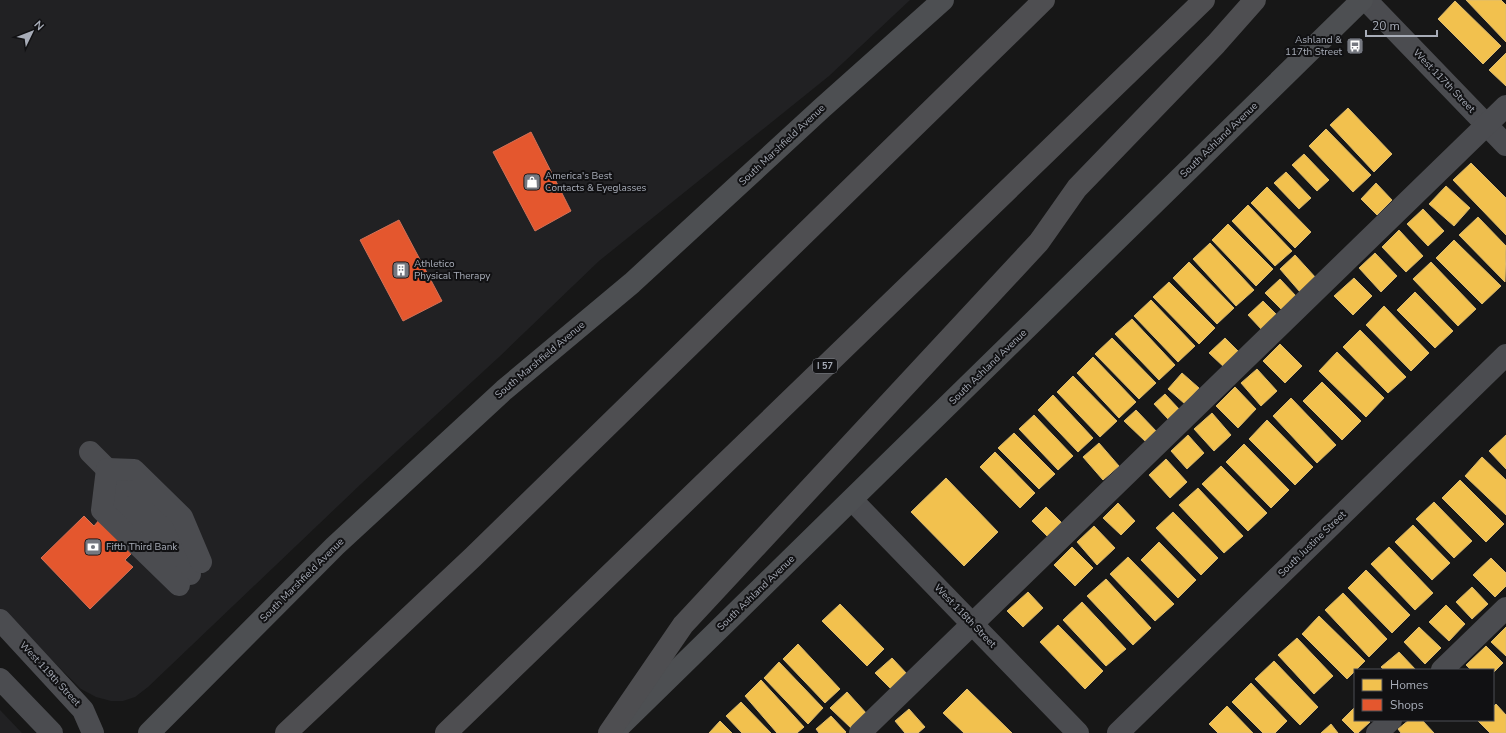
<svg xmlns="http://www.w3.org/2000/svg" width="1506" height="733" viewBox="0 0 1506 733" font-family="'Nunito Sans',sans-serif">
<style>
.built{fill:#212123}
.homes{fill:#f2c14e;stroke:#dcbb6e}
.shops{fill:#e4572e;stroke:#d27157}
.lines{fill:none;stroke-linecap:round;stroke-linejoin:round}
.minor{stroke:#4b4c50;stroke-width:22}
.major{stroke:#4d4f52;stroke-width:22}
.highway{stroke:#4e4e51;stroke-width:22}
.labels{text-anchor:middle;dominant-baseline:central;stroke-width:4;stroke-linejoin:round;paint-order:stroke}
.shield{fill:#111113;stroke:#7b7e86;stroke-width:1}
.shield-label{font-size:9px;font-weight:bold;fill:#a8adb8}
.poi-label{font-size:10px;fill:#a8adb8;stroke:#111113;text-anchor:start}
.street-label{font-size:10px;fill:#a8adb8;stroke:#111113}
</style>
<rect width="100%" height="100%" fill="#171717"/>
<g class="built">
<path d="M0 0H910L829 76 599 261 499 357 362 483 148 687 135 697 123 701H111L96 697 81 689 0 609Z"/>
<path d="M0 710 22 733H0Z"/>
</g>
<g class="homes">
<path d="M1466 0H1501L1506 5V42Z"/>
<path d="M1455 1 1501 46 1483 64 1438 19Z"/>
<path d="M1506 53V86L1489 70Z"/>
<path d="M1348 108 1392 154 1374 172 1330 125Z"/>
<path d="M1326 129 1371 175 1353 192 1309 146Z"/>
<path d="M1304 154 1329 180 1317 191 1292 165Z"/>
<path d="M1471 163 1506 198V235L1453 180Z"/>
<path d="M1286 172 1311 198 1299 209 1274 183Z"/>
<path d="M1376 183 1392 200 1377 215 1361 199Z"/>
<path d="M1446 186 1470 208 1454 226 1429 204Z"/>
<path d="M1267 187 1311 232 1295 248 1251 203Z"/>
<path d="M1248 205 1292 251 1275 266 1232 221Z"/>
<path d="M1423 209 1444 231 1428 246 1407 224Z"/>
<path d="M1478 217 1506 246 1505 282 1459 235Z"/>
<path d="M1228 224 1273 269 1256 286 1212 240Z"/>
<path d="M1399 230 1423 256 1406 272 1382 247Z"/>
<path d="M1454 240 1501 286 1482 304 1436 258Z"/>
<path d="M1210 243 1254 290 1236 306 1193 259Z"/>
<path d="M1375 253 1397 276 1381 292 1359 268Z"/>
<path d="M1295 255 1316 278 1300 292 1280 269Z"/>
<path d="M1189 262 1234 308 1217 324 1173 278Z"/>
<path d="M1431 262 1476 309 1458 326 1413 279Z"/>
<path d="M1354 278 1372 296 1353 315 1334 296Z"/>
<path d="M1280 279 1296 296 1282 310 1265 293Z"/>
<path d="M1169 282 1215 328 1199 344 1153 297Z"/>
<path d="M1415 292 1453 331 1435 348 1397 310Z"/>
<path d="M1151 300 1195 346 1178 362 1134 316Z"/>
<path d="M1263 301 1278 316 1263 331 1248 315Z"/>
<path d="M1384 306 1429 353 1411 371 1366 325Z"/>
<path d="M1132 319 1175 365 1159 380 1115 334Z"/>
<path d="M1360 330 1406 377 1388 393 1343 347Z"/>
<path d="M1112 338 1156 383 1139 399 1095 354Z"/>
<path d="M1225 338 1240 353 1225 368 1209 353Z"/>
<path d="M1280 344 1302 366 1285 383 1263 361Z"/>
<path d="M1337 352 1384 398 1366 417 1319 371Z"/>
<path d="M1093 357 1136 402 1119 418 1077 373Z"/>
<path d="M1257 369 1277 391 1261 406 1241 383Z"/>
<path d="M1182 373 1199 388 1185 404 1168 389Z"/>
<path d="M1073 376 1117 421 1100 437 1057 392Z"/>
<path d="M1322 382 1361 421 1342 440 1303 401Z"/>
<path d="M1235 387 1256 409 1238 428 1216 406Z"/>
<path d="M1165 394 1179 409 1168 419 1154 404Z"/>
<path d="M1053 395 1093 438 1078 452 1038 410Z"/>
<path d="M1291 398 1336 445 1317 463 1273 416Z"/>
<path d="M1136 410 1157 432 1146 442 1124 421Z"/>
<path d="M1212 413 1231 435 1214 451 1194 429Z"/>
<path d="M1034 415 1073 456 1058 470 1019 429Z"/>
<path d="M1267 420 1313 467 1295 485 1249 439Z"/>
<path d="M1014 433 1055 474 1039 489 998 448Z"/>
<path d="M1188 435 1204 453 1187 469 1171 451Z"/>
<path d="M1506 435V469L1489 451Z"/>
<path d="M1099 443 1119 466 1103 480 1083 457Z"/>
<path d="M1244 444 1289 490 1271 508 1226 462Z"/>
<path d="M995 452 1035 493 1020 508 980 467Z"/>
<path d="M1482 457 1506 480V515L1465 476Z"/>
<path d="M1166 459 1187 482 1170 498 1149 475Z"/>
<path d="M1221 466 1267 513 1248 531 1202 484Z"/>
<path d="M946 478 998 532 964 566 911 512Z"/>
<path d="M1460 480 1504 524 1486 542 1442 498Z"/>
<path d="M1198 488 1243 536 1224 553 1179 505Z"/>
<path d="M1434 502 1472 541 1454 558 1416 519Z"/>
<path d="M1118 503 1135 521 1121 535 1103 518Z"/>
<path d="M1046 507 1062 523 1048 537 1032 521Z"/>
<path d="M1173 512 1218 558 1201 575 1156 528Z"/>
<path d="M1413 525 1450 563 1432 580 1395 542Z"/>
<path d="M1094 526 1115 548 1097 565 1077 542Z"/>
<path d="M1159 542 1196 580 1178 598 1141 560Z"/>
<path d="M1072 547 1093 568 1075 586 1054 565Z"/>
<path d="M1389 547 1433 593 1415 610 1371 564Z"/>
<path d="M1128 557 1174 604 1155 621 1110 574Z"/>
<path d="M1491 558 1506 573V586L1495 597 1473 575Z"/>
<path d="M1366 570 1410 615 1392 633 1348 588Z"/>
<path d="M1106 579 1151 628 1133 645 1087 596Z"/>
<path d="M1472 587 1488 604 1472 619 1456 602Z"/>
<path d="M1028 592 1043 608 1023 627 1007 611Z"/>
<path d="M1343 593 1387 639 1369 657 1325 610Z"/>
<path d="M1082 602 1126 649 1106 666 1063 620Z"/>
<path d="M840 604 884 649 867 666 822 621Z"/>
<path d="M1446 605 1465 624 1449 641 1429 622Z"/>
<path d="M1319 616 1365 661 1347 679 1302 634Z"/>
<path d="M1058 625 1103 671 1085 689 1040 642Z"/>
<path d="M1419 627 1441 648 1425 664 1404 642Z"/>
<path d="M1506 627V656L1491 642Z"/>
<path d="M1297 638 1333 676 1314 694 1278 655Z"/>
<path d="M798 644 840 689 825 703 783 659Z"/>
<path d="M1486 646 1503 663 1493 673V670H1471L1466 665Z"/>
<path d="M1399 652 1416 670H1384L1381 667Z"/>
<path d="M892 658 908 675 892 690 875 673Z"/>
<path d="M1274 661 1318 707 1300 725 1255 679Z"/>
<path d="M779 662 823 708 808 724 764 678Z"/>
<path d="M761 680 804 727 797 733H777L745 696Z"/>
<path d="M1251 683 1287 721 1275 733H1263L1232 702Z"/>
<path d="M967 689 1012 733H964L943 713Z"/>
<path d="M847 692 867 714 852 729 830 708Z"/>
<path d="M741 702 771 733H742L726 716Z"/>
<path d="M1496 704 1506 715V733H1490L1478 721 1493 720V707Z"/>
<path d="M1227 706 1253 733H1218L1209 724Z"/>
<path d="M1355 707V720H1367L1370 722 1358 733H1355L1342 720Z"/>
<path d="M909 709 925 727 918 733H905L895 721Z"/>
<path d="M831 716 846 732 845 733H819L816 729Z"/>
<path d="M1409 720H1422L1434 733H1401L1398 729Z"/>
<path d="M720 721 732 733H709Z"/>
<path d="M1331 724 1338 733H1321Z"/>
</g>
<g class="shops">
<path d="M531 132 571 211 535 231 493 152Z"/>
<path d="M399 220 442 301 403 321 360 240Z"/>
<path d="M84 516 94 526 100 519 132 553 125 560 133 567 90 609 41 558Z"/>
</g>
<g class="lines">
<g class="minor">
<path d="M1366 0 1506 145"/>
<path d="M90 452 193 555"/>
<path d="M105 489 190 574"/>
<path d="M852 500 1078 733"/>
<path d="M179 585 102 510 107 469 134 470 182 517 201 562"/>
<path d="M0 620 83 710 93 733"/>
<path d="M1442 670 1506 608"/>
<path d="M0 679 52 733"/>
<path d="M860 733 1506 106"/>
<path d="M1118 733 1506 355"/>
<path d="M1377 733 1391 720"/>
</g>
<g class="major">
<path d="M621 725 1362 0"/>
<path d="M149 733 335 546 504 390 632 283 822 108 943 0"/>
</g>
<g class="highway">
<path d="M286 733 473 557 1044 0"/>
<path d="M446 733 1204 0"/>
<path d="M609 733 683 625 1039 242 1077 188 1216 44 1255 0"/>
</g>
</g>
<defs>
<g id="bus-square" transform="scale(0.9)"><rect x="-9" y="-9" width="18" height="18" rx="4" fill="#757880" stroke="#111113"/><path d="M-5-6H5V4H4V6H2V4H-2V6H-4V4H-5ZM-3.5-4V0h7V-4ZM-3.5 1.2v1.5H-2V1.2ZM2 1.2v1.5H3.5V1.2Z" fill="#fff"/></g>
<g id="shop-square" transform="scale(0.9)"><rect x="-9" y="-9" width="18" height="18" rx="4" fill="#757880" stroke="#111113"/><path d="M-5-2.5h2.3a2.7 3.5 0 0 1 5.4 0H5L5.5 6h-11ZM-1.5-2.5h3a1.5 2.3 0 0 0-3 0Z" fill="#fff"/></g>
<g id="building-square" transform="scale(0.9)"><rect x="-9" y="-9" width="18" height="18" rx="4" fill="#757880" stroke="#111113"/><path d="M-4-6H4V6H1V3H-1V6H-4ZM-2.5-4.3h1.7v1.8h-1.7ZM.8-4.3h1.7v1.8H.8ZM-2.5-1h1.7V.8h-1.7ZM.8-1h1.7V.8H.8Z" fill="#fff"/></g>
<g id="bank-square" transform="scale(0.9)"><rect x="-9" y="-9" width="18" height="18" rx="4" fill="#757880" stroke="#111113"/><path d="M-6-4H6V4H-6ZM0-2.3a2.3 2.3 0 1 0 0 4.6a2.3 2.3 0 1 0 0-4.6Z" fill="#fff"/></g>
</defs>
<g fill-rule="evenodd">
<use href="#bus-square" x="1355" y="46"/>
<use href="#shop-square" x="532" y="182"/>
<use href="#building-square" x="401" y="270"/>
<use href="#bank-square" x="93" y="547"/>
</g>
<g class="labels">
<rect class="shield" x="813" y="359" width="24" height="14" rx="3"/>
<g class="shield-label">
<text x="825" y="366">I 57</text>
</g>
<g class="poi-label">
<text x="1342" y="40" text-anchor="end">Ashland &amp;<tspan x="1342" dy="12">117th Street</tspan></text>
<text x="545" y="176">America's Best<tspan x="545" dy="12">Contacts &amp; Eyeglasses</tspan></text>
<text x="414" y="264">Athletico<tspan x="414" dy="12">Physical Therapy</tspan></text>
<text x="106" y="547">Fifth Third Bank</text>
</g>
<g class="street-label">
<text transform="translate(1444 81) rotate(46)">West 117th Street</text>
<text transform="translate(1219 140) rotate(-44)">South Ashland Avenue</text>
<text transform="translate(782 145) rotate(-43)">South Marshfield Avenue</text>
<text transform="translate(540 360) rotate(-40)">South Marshfield Avenue</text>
<text transform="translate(988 367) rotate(-44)">South Ashland Avenue</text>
<text transform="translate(1312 544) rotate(-44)">South Justine Street</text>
<text transform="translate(302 580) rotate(-45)">South Marshfield Avenue</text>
<text transform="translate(756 593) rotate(-44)">South Ashland Avenue</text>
<text transform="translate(965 616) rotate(46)">West 118th Street</text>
<text transform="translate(50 674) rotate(47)">West 119th Street</text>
</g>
</g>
<rect x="1354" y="669" width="140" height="52" fill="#111113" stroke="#4d4f55"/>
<rect x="1362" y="679" width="20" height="12" fill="#f2c14e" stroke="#4d4f55"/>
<text x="1390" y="689" font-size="12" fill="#a8adb8">Homes</text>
<rect x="1362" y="699" width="20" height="12" fill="#e4572e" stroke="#4d4f55"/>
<text x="1390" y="709" font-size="12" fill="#a8adb8">Shops</text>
<g transform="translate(32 32) rotate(47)" stroke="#111113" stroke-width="3" paint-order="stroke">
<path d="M0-3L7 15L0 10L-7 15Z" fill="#a8adb8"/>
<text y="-6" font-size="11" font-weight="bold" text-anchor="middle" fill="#a8adb8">N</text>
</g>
<path d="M1366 30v6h71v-6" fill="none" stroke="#a8adb8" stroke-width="2"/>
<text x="1372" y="30" font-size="12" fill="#a8adb8" stroke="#111113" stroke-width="3" paint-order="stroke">20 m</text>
</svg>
